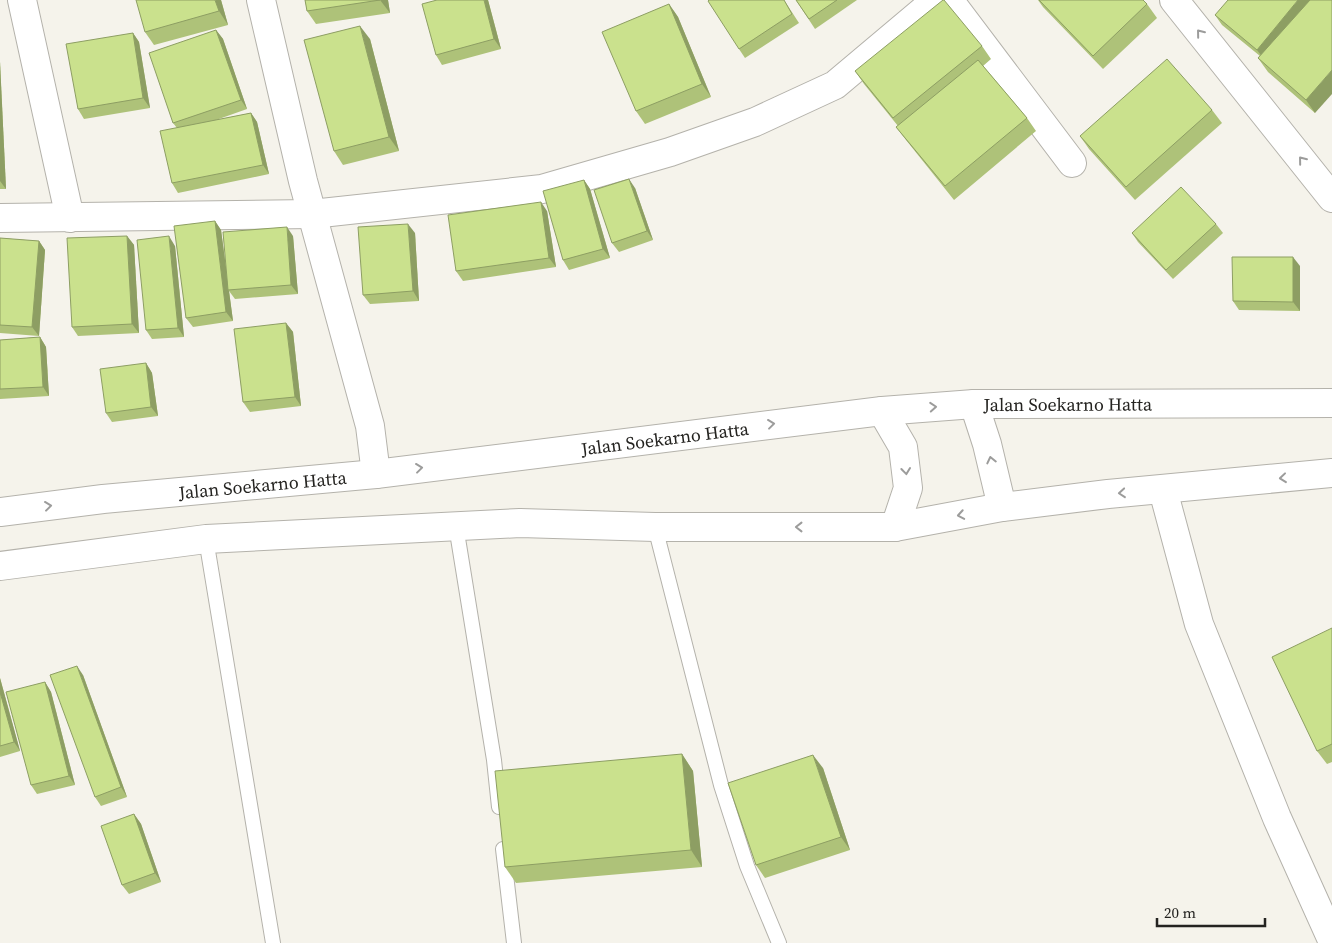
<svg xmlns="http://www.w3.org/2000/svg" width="1332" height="943" viewBox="0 0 1332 943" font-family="'Source Serif 4',serif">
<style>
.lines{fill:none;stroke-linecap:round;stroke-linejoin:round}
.service-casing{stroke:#b4b2ab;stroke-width:16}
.minor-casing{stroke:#b4b2ab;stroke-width:30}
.trunk-casing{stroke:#b4b2ab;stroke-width:30}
.service{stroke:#fff;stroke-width:14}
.minor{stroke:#fff;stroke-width:28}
.trunk{stroke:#fff;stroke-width:28}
.wall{fill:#aec279}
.shaded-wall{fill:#8d9e63}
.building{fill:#cae18d;stroke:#8d9e63}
.oneway{stroke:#9c9c9b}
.labels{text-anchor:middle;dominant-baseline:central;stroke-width:4;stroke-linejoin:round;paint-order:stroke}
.street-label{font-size:18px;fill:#242320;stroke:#f5f3eb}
</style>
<rect width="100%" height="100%" fill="#f5f3eb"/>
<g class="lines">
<g class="service-casing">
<g id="service">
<path d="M456 526 494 760 499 807"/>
<path d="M655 527 721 785 747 866 779 943"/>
<path d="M206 539 273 943"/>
<path d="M503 849 514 943"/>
</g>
</g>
<g class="minor-casing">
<g id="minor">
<path d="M22 0 70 218"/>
<path d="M261 0 303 181 370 426 376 474"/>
<path d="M949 0 1072 163"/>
<path d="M1174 0 1332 198"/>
<path d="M0 218 312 214 542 189 670 152 755 122 835 85 936 0"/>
<path d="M1163 490 1199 624 1277 818 1332 940"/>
</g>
</g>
<g class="trunk-casing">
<g id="trunk">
<path d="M974 404 987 444 1002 507"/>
<path d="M882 411 903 447 908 488 895 527"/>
<path id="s1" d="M0 512 103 499 376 474 882 411 974 404 1332 403"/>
<path d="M0 566 206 539 520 523 655 527H895L1002 507 1108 494 1332 473"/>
</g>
</g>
<use href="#service" class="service"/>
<use href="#minor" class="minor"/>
<use href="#trunk" class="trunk"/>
</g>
<g class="wall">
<path d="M221 0 228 25 154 45 145 32Z"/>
<path d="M305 0H388L390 13 316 24 307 11Z"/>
<path d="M488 0 501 49 442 65 436 55Z"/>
<path d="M784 0 799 23 745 58 739 49Z"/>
<path d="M796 0H857L815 29Z"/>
<path d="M1038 0H1143L1147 4 1157 18 1103 69 1043 7Z"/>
<path d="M1332 0 1315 113 1268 72 1258 58 1260 56 1222 25 1215 15Z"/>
<path d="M669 4 678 17 711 97 645 124 636 111Z"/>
<path d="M216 30 223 39 247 109 216 120 251 113 257 122 269 174 178 193 172 183 177 128 173 123Z"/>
<path d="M133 33 139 42 150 108 84 119 78 109Z"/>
<path d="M370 39 399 151 343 165 334 151Z"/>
<path d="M982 46 991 59 983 66 1027 118 1036 131 954 200 906 140 896 127 898 126 864 84 855 71Z"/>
<path d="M0 62 6 189H0Z"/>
<path d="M1212 110 1222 123 1135 200 1089 149 1080 136Z"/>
<path d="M584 180 590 189 610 258 569 270 563 260Z"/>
<path d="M635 188 653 240 619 252 612 243Z"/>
<path d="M547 211 556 267 463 281 456 271Z"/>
<path d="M215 221 221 230 227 275 293 236 298 294 235 299 229 291 233 321 193 327 186 318Z"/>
<path d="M1216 224 1223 233 1173 279 1138 242 1132 233Z"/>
<path d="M415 233 419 301 370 304 363 295Z"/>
<path d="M127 236 134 245 139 333 78 336 72 327Z"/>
<path d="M0 238 39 241 45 250 39 336 0 333Z"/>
<path d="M175 246 184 337 152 339 146 330Z"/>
<path d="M1300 266V311L1239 310 1233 301Z"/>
<path d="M286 323 293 332 301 406 250 412 243 402Z"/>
<path d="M40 337 46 347 49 396 0 399V340Z"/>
<path d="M146 363 152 373 158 416 112 422 106 413Z"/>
<path d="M1332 628V762L1327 764 1317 751Z"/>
<path d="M83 675 127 797 101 806 95 797Z"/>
<path d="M0 678 20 751 0 757Z"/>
<path d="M45 682 51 692 75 785 37 794 31 785Z"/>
<path d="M682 754 693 771 702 867 516 883 505 867Z"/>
<path d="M823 768 850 850 765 878 756 865Z"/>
<path d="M134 814 141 824 161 882 129 894 122 885Z"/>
</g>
<g class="shaded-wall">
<path d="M215 0H221L228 25 219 11Z"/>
<path d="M380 0H388L390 13Z"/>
<path d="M484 0H488L501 49 494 39Z"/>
<path d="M1298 0H1312L1264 59 1257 50Z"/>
<path d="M669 4 678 17 711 97 702 84Z"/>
<path d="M360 26 370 39 399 151 389 137Z"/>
<path d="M216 30 223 39 247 109 241 100Z"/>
<path d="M133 33 139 42 150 108 143 98Z"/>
<path d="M0 62 6 189 0 181Z"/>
<path d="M1332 70V94L1315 113 1306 100Z"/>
<path d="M251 113 257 122 269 174 263 165Z"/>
<path d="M629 179 635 188 653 240 647 231Z"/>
<path d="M584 180 590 189 610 258 603 249Z"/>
<path d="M541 202 547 211 556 267 549 258Z"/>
<path d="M215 221 221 230 229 290H228L229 291 233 321 226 312Z"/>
<path d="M408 224 415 233 419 301 413 291Z"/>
<path d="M287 227 293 236 298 294 291 285Z"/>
<path d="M127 236 134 245 139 333 132 324Z"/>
<path d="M169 236 175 246 184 337 178 328Z"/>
<path d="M39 241 45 250 39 336 32 327Z"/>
<path d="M1293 257 1300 266V311L1293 302Z"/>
<path d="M286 323 293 332 301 406 295 397Z"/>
<path d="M40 337 46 347 49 396 43 387Z"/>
<path d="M146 363 152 373 158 416 151 407Z"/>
<path d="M77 666 83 675 127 797 121 787Z"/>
<path d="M0 678 20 751 14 742 0 692Z"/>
<path d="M45 682 51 692 75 785 69 776Z"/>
<path d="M682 754 693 771 702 867 691 850Z"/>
<path d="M813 755 823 768 850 850 841 837Z"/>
<path d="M134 814 141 824 161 882 155 873Z"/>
</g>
<g class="building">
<path d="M136 0H215L219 11 145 32Z"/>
<path d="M305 0H380L307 11Z"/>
<path d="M437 0H484L494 39 436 55 422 4Z"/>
<path d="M709 0H784L792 14 739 49 708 1Z"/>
<path d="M796 0H837L809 19Z"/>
<path d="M943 0H944L982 46 893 118 855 71Z"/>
<path d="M1039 0H1143L1147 4 1093 56Z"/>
<path d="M1228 0H1298L1257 50 1215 15Z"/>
<path d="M1310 0H1332V70L1306 100 1258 58Z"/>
<path d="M669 4 702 84 636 111 602 32Z"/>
<path d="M360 26 389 137 334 151 304 40Z"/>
<path d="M216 30 241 100 173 123 149 53Z"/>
<path d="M133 33 143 98 78 109 66 44Z"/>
<path d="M1167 59 1212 110 1126 187 1080 136Z"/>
<path d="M978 60 1027 118 945 186 896 127Z"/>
<path d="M251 113 263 165 172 183 160 131Z"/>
<path d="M629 179 647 231 612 243 594 190Z"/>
<path d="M584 180 603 249 563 260 543 191Z"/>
<path d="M1181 187 1216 224 1166 270 1132 233Z"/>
<path d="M541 202 549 258 456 271 448 215Z"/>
<path d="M215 221 226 312 186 318 174 226Z"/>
<path d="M408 224 413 291 363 295 358 227Z"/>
<path d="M287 227 291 285 228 290 223 232Z"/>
<path d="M127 236 132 324 72 327 67 238Z"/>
<path d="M169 236 178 328 146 330 137 240Z"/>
<path d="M0 238 39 241 32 327 0 325Z"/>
<path d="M1232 257H1293V302L1233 301Z"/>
<path d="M286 323 295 397 243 402 234 329Z"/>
<path d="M40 337 43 387 0 389V340Z"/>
<path d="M146 363 151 407 106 413 100 369Z"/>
<path d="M1332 628V744L1317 751 1272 657Z"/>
<path d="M77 666 121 787 95 797 50 675Z"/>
<path d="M45 682 69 776 31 785 6 692Z"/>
<path d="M0 692 14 742 0 746Z"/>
<path d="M682 754 691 850 505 867 495 771Z"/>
<path d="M813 755 841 837 756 865 728 783Z"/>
<path d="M134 814 155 873 122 885 101 826Z"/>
</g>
<defs><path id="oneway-chevron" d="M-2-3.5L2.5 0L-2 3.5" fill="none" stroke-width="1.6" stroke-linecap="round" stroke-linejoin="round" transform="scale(1.25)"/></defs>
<g class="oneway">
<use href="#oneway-chevron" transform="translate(1200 33) rotate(-129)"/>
<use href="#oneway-chevron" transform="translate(1302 160) rotate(-129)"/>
<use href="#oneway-chevron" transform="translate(933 407) rotate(-4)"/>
<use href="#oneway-chevron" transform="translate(771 424) rotate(-7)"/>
<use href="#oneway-chevron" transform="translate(991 460) rotate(-103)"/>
<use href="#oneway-chevron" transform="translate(419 468) rotate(-7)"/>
<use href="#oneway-chevron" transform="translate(906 471) rotate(83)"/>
<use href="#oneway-chevron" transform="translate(1283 478) rotate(174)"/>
<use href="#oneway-chevron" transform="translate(1122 493) rotate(175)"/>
<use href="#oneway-chevron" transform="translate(48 506) rotate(-7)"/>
<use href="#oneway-chevron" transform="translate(961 515) rotate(170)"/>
<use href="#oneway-chevron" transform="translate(799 527) rotate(180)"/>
</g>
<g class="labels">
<g class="street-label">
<text stroke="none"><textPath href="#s1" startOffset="1074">Jalan Soekarno Hatta</textPath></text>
<text stroke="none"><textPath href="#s1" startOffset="669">Jalan Soekarno Hatta</textPath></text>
<text stroke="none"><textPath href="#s1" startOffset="264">Jalan Soekarno Hatta</textPath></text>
</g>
</g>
<path d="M1157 918v8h108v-8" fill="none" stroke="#242320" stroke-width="2.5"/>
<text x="1164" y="918" font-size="15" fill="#242320" stroke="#f5f3eb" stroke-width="4" paint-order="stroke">20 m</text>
</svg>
